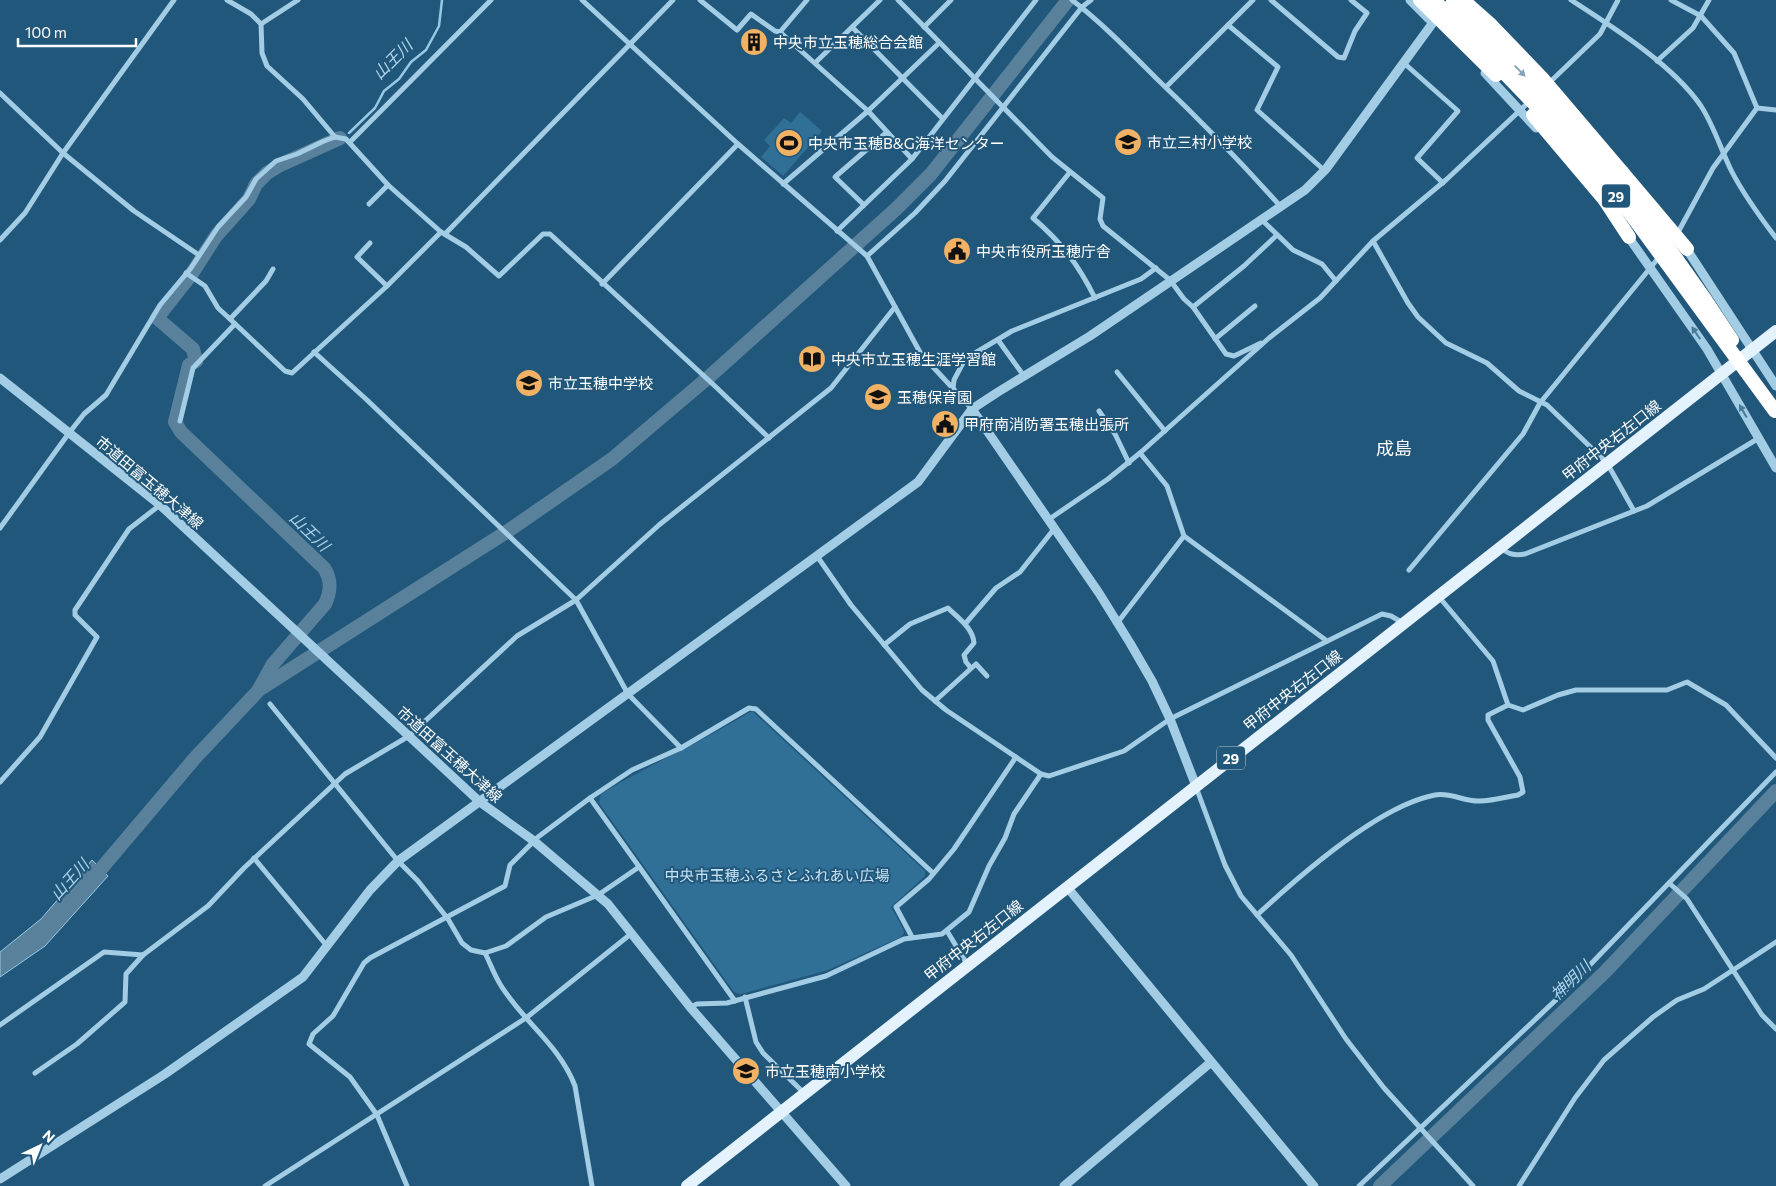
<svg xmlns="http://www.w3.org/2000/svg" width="1776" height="1186" viewBox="0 0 1776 1186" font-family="Commissioner,'Noto Sans JP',sans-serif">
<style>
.green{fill:#317096}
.water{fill:#59819b;stroke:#97c9e6}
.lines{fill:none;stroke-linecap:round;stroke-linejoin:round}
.stream{stroke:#97c9e6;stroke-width:2.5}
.river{stroke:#59819b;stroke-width:14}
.minor{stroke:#a3cce5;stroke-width:5}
.tertiary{stroke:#a3cce5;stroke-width:9}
.primary{stroke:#e4f2fd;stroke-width:12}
.motorway{stroke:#fff;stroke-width:14}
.motorway-bridge{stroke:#fff;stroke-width:14}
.oneway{fill:#85a3b6}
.oneway2{fill:#487a9a}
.labels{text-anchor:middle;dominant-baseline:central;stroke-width:4;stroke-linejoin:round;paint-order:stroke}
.shield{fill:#21577a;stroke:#bccdd7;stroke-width:1}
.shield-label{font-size:14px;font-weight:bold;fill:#fff}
.poi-label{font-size:15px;fill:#fff;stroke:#21577a;text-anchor:start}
.street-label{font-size:15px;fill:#fff;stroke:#21577a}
.park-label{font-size:15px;fill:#c6e3f4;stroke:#21577a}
.water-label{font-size:16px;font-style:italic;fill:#aed5ed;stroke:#21577a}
.quarter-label{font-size:18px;fill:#fff;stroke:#21577a}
</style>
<rect width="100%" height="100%" fill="#21577a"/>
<g class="green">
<path d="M800 112 822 131 783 176 761 157 770 146 764 140 784 118 791 123Z"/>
<path d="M750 712H753L925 871V876L891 907 903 929 904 933 901 937 828 970 741 994 734 992 599 803 601 794C650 764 702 742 750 712Z"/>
</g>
<g class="water">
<path d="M1776 785V796L1753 820 1748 815Z"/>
<path d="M92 860 108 876 45 946 0 977V952L41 919Z"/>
</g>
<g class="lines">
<path class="stream" d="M349 133 375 108 384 91 399 79 411 62 426 50 439 26 442 0"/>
<g class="river">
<path d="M260 689 508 531 612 459 710 376 896 209 931 174 1068 0"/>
<path d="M89 883 195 758 258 691 273 664 325 604C331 591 332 580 324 568L181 432 175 422 189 365 196 361 193 349 157 318 191 275 216 236 249 199 256 184 267 173 280 165 340 138"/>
<path d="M1380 1186 1605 972 1776 791"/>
</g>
<g class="minor">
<path d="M227 0 251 14 261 24 262 53 267 66 303 99 335 137"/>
<path d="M582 0 738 144 867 256 921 354 972 409"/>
<path d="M700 0 737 30 751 14 775 31 780 32 868 111 912 159"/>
<path d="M898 0 1052 157 1103 198 1100 219 1103 226 1170 280 1184 299 1193 307 1226 354 1234 356 1261 343"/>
<path d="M1072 0C1102 23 1129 51 1156 78 1199 119 1241 162 1281 207"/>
<path d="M1271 0 1338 57 1344 58 1355 31 1367 13 1351 0"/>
<path d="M1571 0C1613 27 1673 65 1701 106 1714 126 1721 150 1732 172 1744 195 1760 217 1776 238"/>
<path d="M1671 0 1701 16 1734 53 1757 108 1713 168 1676 236"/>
<path d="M261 24 298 0"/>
<path d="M1228 25 1278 67 1257 110 1325 171"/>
<path d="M924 27 951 0"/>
<path d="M853 28 943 119"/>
<path d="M780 32 807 0"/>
<path d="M1657 61 1693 28 1709 0"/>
<path d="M816 62 880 0"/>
<path d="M1405 64 1458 111 1417 158 1443 183"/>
<path d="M1549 83 1600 34 1618 0"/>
<path d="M1166 87 1253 0"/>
<path d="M0 93 63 153 134 211 199 255"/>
<path d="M1757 108 1776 110"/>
<path d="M351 141 491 0"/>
<path d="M1070 172 1033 218C1062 243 1078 264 1095 298"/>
<path d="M783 184 868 111 939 43"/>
<path d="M369 204 388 185"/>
<path d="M864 205 835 177 887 132"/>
<path d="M1262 220 1293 250 1322 264 1336 281"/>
<path d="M837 231 912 159 1036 0"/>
<path d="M445 234 673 0"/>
<path d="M0 240 25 213 63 153 174 0"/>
<path d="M1373 241 1408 303 1418 317 1446 343 1487 363 1519 391 1547 405 1607 463 1634 511"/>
<path d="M370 243 357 257 387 286"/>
<path d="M867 256 915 213 945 181 1082 7 1091 0"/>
<path d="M273 269 266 281 230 319 285 371 292 373 387 286 441 232"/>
<path d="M186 273 205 286 218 308 230 319"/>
<path d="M602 284 738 144"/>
<path d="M1193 307 1244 266 1277 235"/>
<path d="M1215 339 1255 306"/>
<path d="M998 340 1024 376"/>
<path d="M314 352 367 400 576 600 628 694 681 748"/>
<path d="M1117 372 1165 431"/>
<path d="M953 389 954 380 965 359 1012 331 1141 279 1156 268"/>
<path d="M1099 411 1115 434 1129 463"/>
<path d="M180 421 193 368 235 324"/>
<path d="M1048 520 1108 479 1140 453 1269 338 1320 298 1373 241 1447 179 1530 101"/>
<path d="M0 528 69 433 84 414 106 395 160 305 191 268 218 227 246 197 256 179 276 161 297 154 324 141 335 137 346 139 388 185 441 232 466 247 499 276 543 234H550L717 388 769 438"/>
<path d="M1184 536 1327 641"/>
<path d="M1500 548C1509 554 1514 556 1525 554L1647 506 1759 438"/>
<path d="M817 556 851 605 922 690 946 710 1041 774 1049 776 1124 751 1170 719 1382 614 1391 616 1403 623"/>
<path d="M1409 570 1523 434 1540 403 1660 256"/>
<path d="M1439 597 1493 661 1508 705 1523 710 1558 695 1576 690H1667L1687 682 1726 705 1776 758"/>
<path d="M1118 622 1184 536 1167 486 1140 453"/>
<path d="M965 624 996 588 1020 572 1054 529"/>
<path d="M884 645 910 624 948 608C958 618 973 628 974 643L964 655 966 662 971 668"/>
<path d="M935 701 976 664 987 676"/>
<path d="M270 704 398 861 418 881 448 919 462 943 471 950 485 953 506 946 546 917 598 895 639 867"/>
<path d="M0 782 40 737 97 637 75 615V610L129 529 160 505"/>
<path d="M1196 787 1225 865 1241 896 1291 955 1346 1039 1384 1088 1473 1186"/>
<path d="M590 798 735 1001"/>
<path d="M254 858 327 946"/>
<path d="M1669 883 1687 899 1762 1015 1776 1029"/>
<path d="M1257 915C1298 877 1380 805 1435 795 1450 792 1465 802 1480 801 1492 801 1505 797 1518 795L1523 792 1520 777 1488 720V715L1508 705"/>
<path d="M947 931 967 964"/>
<path d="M912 937 896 907 929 879 954 849 1016 757"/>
<path d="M485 953C490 963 494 974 500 984 522 1021 559 1044 575 1086L592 1186"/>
<path d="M745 997 756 1042 763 1053 804 1093"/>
<path d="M690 1007 697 1004 727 1003 826 976 904 939 942 934 969 912 989 866 1005 838 1014 814 1041 774"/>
<path d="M0 1025 104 952 143 955 208 906 244 868 345 774 409 736 517 636 576 600 659 525 831 388 895 307"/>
<path d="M35 1073 77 1044 125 1002 126 974 143 955"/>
<path d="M265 1186 526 1018 632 933"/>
<path d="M407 1186 377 1115 350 1077 309 1044 313 1034 333 1016 364 963 370 958 505 886 510 865 538 837 590 798 632 770 681 748 749 708 756 709 933 873"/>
<path d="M1359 1186 1559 997 1776 772"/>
<path d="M1519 1186 1575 1098 1604 1060 1653 1017 1677 1000 1704 989 1776 942"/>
</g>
<g class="tertiary">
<path d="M1410 0 1429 19"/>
<path d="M1485 73 1536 128"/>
<path d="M1627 235 1707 349 1776 468"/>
<path d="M1684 245 1776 386"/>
<path d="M0 378 160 505 480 802 534 841 608 904 690 1007 846 1186"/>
<path d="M972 409 1099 593 1130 643 1152 681 1170 719 1196 786"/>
<path d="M1067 887 1314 1186"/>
<path d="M0 1179 165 1074 303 977 370 890 398 861 918 482 972 409 998 392 1090 336 1305 190 1326 169 1440 13"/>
<path d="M1064 1186 1210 1063"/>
</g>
<path class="primary" d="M687 1186 1776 331"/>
<g class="motorway">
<path d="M1463 0 1491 25"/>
<path d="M1622 172 1687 249"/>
<path d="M1604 199 1629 237"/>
</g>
<g class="motorway-bridge">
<path d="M1420 0 1496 75"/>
<path d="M1434 0 1544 114 1630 213 1775 411"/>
<path d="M1452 4C1558 105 1653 217 1732 340"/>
<path d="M1491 25 1542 78 1622 172"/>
<path d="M1533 115 1604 199"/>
</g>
</g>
<defs><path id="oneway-solid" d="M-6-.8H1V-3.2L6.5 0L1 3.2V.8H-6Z" transform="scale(1.25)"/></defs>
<use class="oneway" href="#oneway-solid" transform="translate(1520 71) rotate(46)"/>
<g class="oneway2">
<use href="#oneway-solid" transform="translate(1696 333) rotate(-124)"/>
<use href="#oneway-solid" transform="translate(1743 411) rotate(-120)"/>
</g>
<defs>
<g id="building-disc" transform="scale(1.4375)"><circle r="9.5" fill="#f1b265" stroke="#21577a"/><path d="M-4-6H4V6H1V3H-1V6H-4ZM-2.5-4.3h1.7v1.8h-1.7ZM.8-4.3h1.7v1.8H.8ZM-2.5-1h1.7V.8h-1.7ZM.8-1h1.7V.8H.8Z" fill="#111"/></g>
<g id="school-disc" transform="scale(1.4375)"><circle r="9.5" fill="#f1b265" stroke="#21577a"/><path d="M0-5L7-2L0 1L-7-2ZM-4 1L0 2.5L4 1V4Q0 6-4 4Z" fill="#111"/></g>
<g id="stadium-disc" transform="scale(1.4375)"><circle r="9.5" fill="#f1b265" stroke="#21577a"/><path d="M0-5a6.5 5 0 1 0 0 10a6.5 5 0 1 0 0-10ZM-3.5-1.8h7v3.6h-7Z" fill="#111"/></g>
<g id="civic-disc" transform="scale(1.4375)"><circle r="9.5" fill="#f1b265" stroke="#21577a"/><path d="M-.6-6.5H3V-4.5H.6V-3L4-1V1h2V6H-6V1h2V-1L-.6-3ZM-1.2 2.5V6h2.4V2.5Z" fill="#111"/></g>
<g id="library-disc" transform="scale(1.4375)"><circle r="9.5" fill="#f1b265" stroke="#21577a"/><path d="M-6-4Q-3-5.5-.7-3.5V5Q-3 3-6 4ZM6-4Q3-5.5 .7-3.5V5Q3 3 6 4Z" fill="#111"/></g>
</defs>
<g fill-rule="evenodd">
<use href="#building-disc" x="754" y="42"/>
<use href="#school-disc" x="1128" y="142"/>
<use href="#stadium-disc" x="789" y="143"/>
<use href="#civic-disc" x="957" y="251"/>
<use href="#library-disc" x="812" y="359"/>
<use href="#school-disc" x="529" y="383"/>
<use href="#school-disc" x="878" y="397"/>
<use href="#civic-disc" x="945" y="424"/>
<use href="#school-disc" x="746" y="1071"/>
</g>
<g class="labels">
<g class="shield">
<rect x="1602" y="184.5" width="28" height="23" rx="4"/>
<rect x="1217" y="746.5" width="28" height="23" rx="4"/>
</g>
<g class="shield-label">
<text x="1616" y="196">29</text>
<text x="1231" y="758">29</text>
</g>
<g class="poi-label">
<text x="773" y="42">中央市立玉穂総合会館</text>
<text x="1147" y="142">市立三村小学校</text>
<text x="808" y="143">中央市玉穂B&amp;G海洋センター</text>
<text x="976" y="251">中央市役所玉穂庁舎</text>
<text x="831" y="359">中央市立玉穂生涯学習館</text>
<text x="548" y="383">市立玉穂中学校</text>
<text x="897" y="397">玉穂保育園</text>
<text x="964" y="424">甲府南消防署玉穂出張所</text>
<text x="765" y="1071">市立玉穂南小学校</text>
</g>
<g class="street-label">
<text transform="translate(1611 440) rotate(-38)">甲府中央右左口線</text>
<text transform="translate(150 482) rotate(40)">市道田富玉穂大津線</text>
<text transform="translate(1292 690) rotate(-38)">甲府中央右左口線</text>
<text transform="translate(450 754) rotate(42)">市道田富玉穂大津線</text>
<text transform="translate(973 940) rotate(-38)">甲府中央右左口線</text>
</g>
<g class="park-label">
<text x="777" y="875">中央市玉穂ふるさとふれあい広場</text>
</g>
<g class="water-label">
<text transform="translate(392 59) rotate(-45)">山王川</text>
<text transform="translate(310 531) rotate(44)">山王川</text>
<text transform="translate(69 879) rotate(-48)">山王川</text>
<text transform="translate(1570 980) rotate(-44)">神明川</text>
</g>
<g class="quarter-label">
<text x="1394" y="448">成島</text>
</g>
</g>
<g transform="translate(40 1146) rotate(43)" stroke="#21577a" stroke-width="4" paint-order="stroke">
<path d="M0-4L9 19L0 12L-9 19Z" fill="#ffffff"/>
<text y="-8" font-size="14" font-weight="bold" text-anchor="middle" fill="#ffffff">N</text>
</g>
<path d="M18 38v8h118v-8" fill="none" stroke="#ffffff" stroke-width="2.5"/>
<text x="25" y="38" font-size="15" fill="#ffffff" stroke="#21577a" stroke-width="4" paint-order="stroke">100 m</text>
</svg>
